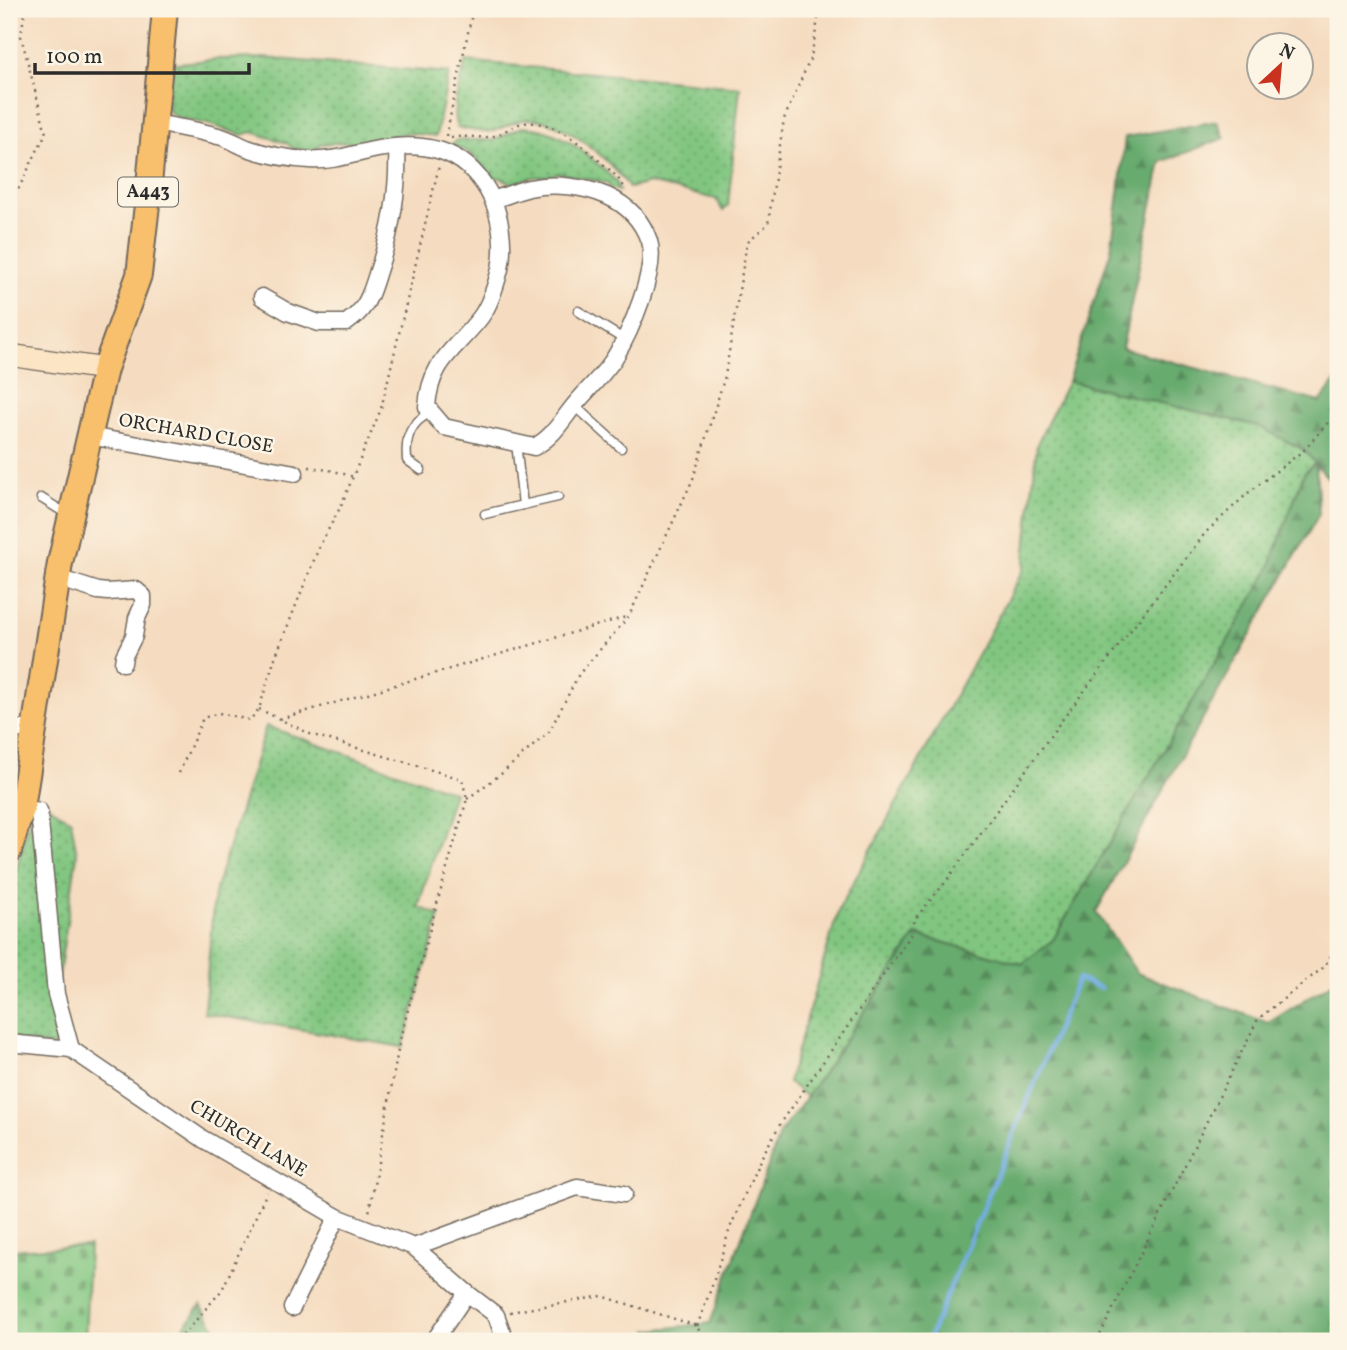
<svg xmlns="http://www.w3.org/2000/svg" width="1347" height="1350" viewBox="0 0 1347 1350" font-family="Vollkorn,serif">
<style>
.grass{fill:url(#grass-dots);stroke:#567856;stroke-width:2}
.forest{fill:url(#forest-firs);stroke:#4a6b4c;stroke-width:2}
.cemetery{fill:url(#cemetery-stones);stroke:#567856;stroke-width:2}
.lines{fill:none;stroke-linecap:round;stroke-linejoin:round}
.stream{stroke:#75afe5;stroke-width:4.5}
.lane-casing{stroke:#72695f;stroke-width:11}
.street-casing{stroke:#72695f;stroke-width:19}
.secondary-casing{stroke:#72695f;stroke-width:24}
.primary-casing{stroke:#72695f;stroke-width:28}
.path{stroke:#72695f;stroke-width:2.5;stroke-dasharray:2 5;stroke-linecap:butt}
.lane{stroke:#fff;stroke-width:8}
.street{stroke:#fff;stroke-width:16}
.secondary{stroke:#fce5c4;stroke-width:21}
.primary{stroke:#f8bf6c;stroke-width:24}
.labels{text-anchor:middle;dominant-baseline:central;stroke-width:5;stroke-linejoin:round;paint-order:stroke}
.shield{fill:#fcf5e5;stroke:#6a6863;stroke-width:2}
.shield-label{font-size:18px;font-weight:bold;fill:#2b2b2b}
.street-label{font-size:19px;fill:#2b2b2b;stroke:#fcf5e5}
</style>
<defs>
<pattern id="grass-dots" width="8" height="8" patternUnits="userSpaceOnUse" patternTransform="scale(1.75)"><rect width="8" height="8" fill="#81c680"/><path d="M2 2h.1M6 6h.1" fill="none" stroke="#6aa169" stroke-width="1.8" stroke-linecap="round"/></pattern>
<pattern id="forest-firs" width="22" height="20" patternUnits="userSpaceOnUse" patternTransform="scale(1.75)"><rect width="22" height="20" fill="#68ab6e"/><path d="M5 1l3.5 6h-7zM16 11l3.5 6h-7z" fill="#568b5b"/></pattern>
<pattern id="cemetery-stones" width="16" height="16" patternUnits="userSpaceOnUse" patternTransform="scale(1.75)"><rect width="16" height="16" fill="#81c680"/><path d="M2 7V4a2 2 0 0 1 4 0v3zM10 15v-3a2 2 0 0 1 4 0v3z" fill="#6aa169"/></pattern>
</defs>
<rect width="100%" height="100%" fill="#fcf5e5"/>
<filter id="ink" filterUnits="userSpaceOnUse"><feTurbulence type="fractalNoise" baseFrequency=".0143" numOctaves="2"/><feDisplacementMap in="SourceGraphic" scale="14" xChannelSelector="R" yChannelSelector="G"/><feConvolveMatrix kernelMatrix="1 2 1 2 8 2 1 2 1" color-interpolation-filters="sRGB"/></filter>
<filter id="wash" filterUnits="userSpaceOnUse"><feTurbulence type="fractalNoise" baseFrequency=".00686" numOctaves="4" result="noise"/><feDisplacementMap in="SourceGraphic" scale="28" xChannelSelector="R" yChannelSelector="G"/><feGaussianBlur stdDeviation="1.57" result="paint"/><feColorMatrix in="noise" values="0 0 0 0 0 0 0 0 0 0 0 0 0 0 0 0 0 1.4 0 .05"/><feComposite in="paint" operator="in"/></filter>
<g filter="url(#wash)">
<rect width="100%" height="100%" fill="#f5dcc0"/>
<g class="grass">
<path d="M264 58 449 73 436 136 407 133 353 143 349 142 321 144 313 151 292 148 287 143 252 132 242 135 208 124 181 119 169 112 167 104 171 64 218 59Z"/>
<path d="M466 61 740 87 728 206 723 211 716 199 649 183 629 188C611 160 565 120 530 119 516 119 506 127 494 131 482 134 468 129 457 127 449 111 462 78 466 61Z"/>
<path d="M521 127C561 127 589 156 616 181L619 191 610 188 607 183 558 173C550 178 545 176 535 177 527 178 520 181 513 184L502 178H494C486 171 480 163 473 156 467 150 458 148 451 145L457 140H495Z"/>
<path d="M1068 381 1258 426 1304 450 1315 463 1304 473 1268 572 1053 940 1022 964 916 935 807 1097 788 1082 835 922 840 907 1024 569 1037 444Z"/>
<path d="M266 726 454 792 418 907 440 915 403 1047 204 1013 214 895Z"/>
<path d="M42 801 71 820 77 855 56 994 71 1049 9 1039V900L27 826Z"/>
</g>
<g class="forest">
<path d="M1217 121 1225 138 1161 162 1122 348 1320 402 1338 378V490L1316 464 1319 514 1186 748 1096 912 1137 973 1268 1023 1338 979V1341H652L649 1330 710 1323 781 1131 807 1097 916 935 1022 964 1053 940 1268 572 1304 473 1315 463 1304 450 1258 426 1068 381 1111 250 1119 193 1125 137Z"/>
<path d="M201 1305 224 1341H173Z"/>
</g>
<path class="cemetery" d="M89 1246 85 1341H9V1250Z"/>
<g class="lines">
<path class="stream" d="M928 1341 1078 979 1100 988"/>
</g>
</g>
<g filter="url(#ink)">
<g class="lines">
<g class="lane-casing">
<g id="lane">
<path d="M578 311 625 340"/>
<path d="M574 405 621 448"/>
<path d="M421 470 407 460C405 437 410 423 431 412"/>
<path d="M41 498 62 511 68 512"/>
<path d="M523 505 558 497"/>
<path d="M485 514 523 505 516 443"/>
</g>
</g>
<g class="street-casing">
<g id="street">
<path d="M155 123C176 127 197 130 218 136 228 138 237 144 247 148 267 155 288 159 310 160 332 162 356 153 378 149 424 141 463 148 488 191 501 213 505 245 500 269 496 285 490 305 480 318 454 351 430 361 427 407L444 427 534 447C554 437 563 418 577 402 590 387 605 373 615 357 630 333 658 269 649 241 642 220 627 205 607 196 584 186 553 183 529 188 517 191 505 196 493 200"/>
<path d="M262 297 288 312 319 323H346C350 320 355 317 358 313 368 304 373 287 377 274 391 233 399 191 397 147"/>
<path d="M89 436 295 473"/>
<path d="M57 578 98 591 108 592 136 590 143 596V605L137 618 134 636 124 656 123 663"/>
<path d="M9 729H35"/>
<path d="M22 808 39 811 56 994 71 1049"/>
<path d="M9 1043 71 1049 203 1139 337 1217 414 1247 577 1187 624 1194"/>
<path d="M414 1247 467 1293 496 1315 505 1340"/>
<path d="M292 1308 337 1217"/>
<path d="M434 1341 467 1293"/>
</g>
</g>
<g class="secondary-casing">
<path id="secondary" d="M9 355 105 369"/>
</g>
<g class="primary-casing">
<path id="primary" d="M9 851 22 808 60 563 105 369 139 275 148 196 165 9"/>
</g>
<g class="path">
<path d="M446 136 473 9"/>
<path d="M451 138C463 135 476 138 489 137 501 136 511 125 523 123 554 119 582 145 603 164 611 171 619 178 624 187"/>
<path d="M9 208 46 133 21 36 25 9"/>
<path d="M309 467 334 471 354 477"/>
<path d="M259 709 310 734 462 779 467 799 434 914 400 1039 369 1213"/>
<path d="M280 719 629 616"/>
<path d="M179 773 203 718 219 713 250 720 259 709 275 658 320 545 340 508 381 409 439 166"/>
<path d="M467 799 501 774 549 732 579 674 629 616 693 479 725 376 747 242 768 224 784 119 811 57 820 9"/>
<path d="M510 1312 602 1296 697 1326 704 1341"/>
<path d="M697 1326 712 1286 730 1228 760 1160 779 1126 915 929 914 920 944 884 1059 724 1206 532 1248 493 1304 450 1338 411"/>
<path d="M178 1341 222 1290 267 1192"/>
<path d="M1097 1341 1258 1019 1324 967 1338 944"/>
</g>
<use href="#lane" class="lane"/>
<use href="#street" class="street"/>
<use href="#secondary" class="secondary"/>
<use href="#primary" class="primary"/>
</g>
</g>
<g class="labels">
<rect class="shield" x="118" y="177.5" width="60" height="29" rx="5"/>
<g class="shield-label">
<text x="148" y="192">A443</text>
</g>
<g class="street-label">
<text transform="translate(196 434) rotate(10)">ORCHARD CLOSE</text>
<text transform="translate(248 1139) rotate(31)">CHURCH LANE</text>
</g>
</g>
<rect width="1347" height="1350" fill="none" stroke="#fcf5e5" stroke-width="35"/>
<g transform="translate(1280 66) rotate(26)"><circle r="33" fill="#fcf5e5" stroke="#a8a49b" stroke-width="2"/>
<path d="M0-5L12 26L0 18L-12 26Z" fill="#c8321e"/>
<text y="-10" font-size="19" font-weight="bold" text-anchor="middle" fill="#2b2b2b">N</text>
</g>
<path d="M35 63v10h214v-10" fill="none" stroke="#2b2b2b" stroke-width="3.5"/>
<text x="46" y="63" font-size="21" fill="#2b2b2b" stroke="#fcf5e5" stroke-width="5" paint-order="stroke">100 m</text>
</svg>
